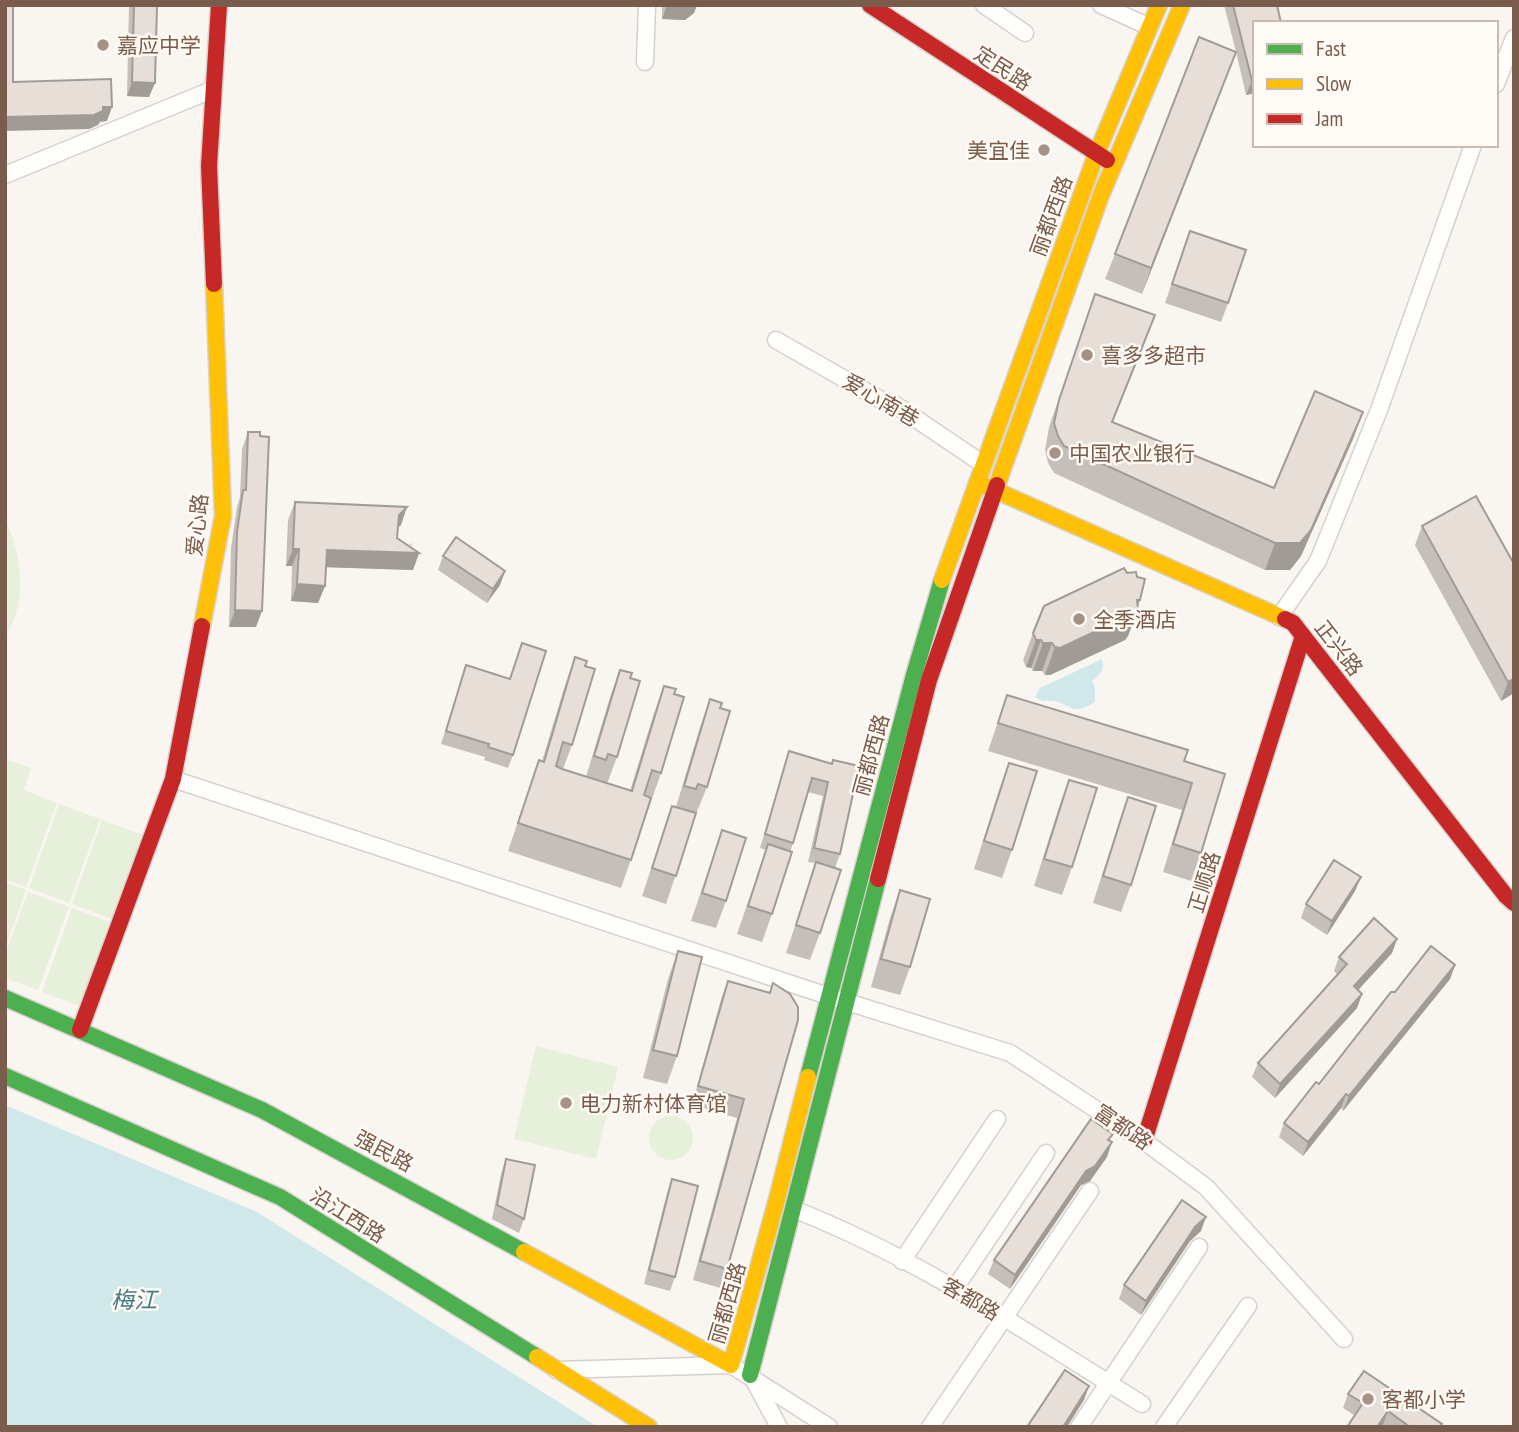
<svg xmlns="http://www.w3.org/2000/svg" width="1519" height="1432" viewBox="0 0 1519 1432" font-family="'PT Sans Narrow','Noto Sans SC',sans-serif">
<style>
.green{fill:#e7f0db}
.water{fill:#d0e8ea}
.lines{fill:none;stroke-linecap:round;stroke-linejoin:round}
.street-casing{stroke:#d7d1cb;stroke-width:19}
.fast-casing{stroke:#d9d2cb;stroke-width:19}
.slow-casing{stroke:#d9d2cb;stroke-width:19}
.jam-casing{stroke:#d9d2cb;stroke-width:19}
.path{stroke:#dcd5d0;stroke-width:2.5;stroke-dasharray:2 5;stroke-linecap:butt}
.street{stroke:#fefefd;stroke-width:16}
.fast{stroke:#4caf50;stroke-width:16}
.slow{stroke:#ffc107;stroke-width:16}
.jam{stroke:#c62828;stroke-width:16}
.wall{fill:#c6bfb9}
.shaded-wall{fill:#a19b96}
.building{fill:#e6ded7;stroke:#a19b96;stroke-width:2}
.poi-dot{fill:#a69286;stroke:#fffaf3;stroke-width:2.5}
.labels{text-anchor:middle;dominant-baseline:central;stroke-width:5;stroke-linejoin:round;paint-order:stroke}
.poi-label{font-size:21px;fill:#7a5c4d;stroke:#fffaf3;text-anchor:start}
.street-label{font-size:21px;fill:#7a5c4d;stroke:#fffaf3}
.water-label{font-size:23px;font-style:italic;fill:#437c86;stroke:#fffaf3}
</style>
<rect width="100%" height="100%" fill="#f9f5f0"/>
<g class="green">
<path d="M5 517C21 556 29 599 5 637Z"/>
<path d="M5 759 31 768 24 790 57 803 26 887 5 879Z"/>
<path d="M59 804 100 819 69 903 29 888Z"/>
<path d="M102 820 143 835 112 919 72 904Z"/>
<path d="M5 882 26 890 5 948Z"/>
<path d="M28 892 69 907 38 990 5 978V955Z"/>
<path d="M72 908 113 923 82 1007 42 992Z"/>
<path d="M536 1046 618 1067 596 1159 514 1139Z"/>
<circle cx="671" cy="1138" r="22"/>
</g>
<g class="water">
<path d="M1102 659C1105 670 1101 673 1092 681L1095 688V702C1067 720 1070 697 1043 701L1035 697 1040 688Z"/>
<path d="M5 1105 257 1212 598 1427H5Z"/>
</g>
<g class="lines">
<g class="street-casing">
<g id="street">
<path d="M984 5 1025 33"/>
<path d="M1101 5 1150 27"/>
<path d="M645 62 647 5"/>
<path d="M1496 84 1514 38"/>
<path d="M5 175 214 89"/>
<path d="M776 340 883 401 894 404 983 464"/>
<path d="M1279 617 1318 561 1379 410 1473 145"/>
<path d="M173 779 828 996 1010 1053 1144 1141 1206 1187 1344 1339"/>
<path d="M793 1209C917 1257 1029 1334 1142 1404"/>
<path d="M902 1261 997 1119"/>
<path d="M955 1288 1046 1153"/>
<path d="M556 1370 731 1365 829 1427"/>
<path d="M752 1377 779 1427"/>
<path d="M930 1427 1090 1191"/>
<path d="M1079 1427 1199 1247"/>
<path d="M1164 1427 1248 1306"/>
</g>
</g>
<g class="fast-casing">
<g id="fast">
<path d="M5 998 262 1110 524 1252"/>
<path d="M5 1076 280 1197 537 1357"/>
<path d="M808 1077 914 675 942 580"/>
<path d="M750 1375 878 879"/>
</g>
</g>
<g class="slow-casing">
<g id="slow">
<path d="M981 484 1285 619"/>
<path d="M997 485 1101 195 1182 5"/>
<path d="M942 580 1096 155 1159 5"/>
<path d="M202 626 223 516 214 284"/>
<path d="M524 1252 731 1365 776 1203 808 1077"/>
<path d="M537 1357 649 1427"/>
</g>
</g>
<g class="jam-casing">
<g id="jam">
<path d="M870 5 1107 160"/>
<path d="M214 284 209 166 219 5"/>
<path d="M1285 619 1293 623 1506 896 1514 903"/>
<path d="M878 879 929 680 997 485"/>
<path d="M80 1030 173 779 202 626"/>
<path d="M1144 1141 1303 636"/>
</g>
</g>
<path class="path" d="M403 544 417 545"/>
<use href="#street" class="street"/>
<use href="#fast" class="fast"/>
<use href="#slow" class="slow"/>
<use href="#jam" class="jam"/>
</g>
<g class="wall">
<path d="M129 5H157L149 97 127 96Z"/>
<path d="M662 5H697L694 13 685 20 662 19Z"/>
<path d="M1224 5H1277L1255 93 1246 95 1236 52 1142 294 1105 279 1115 254 1236 52Z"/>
<path d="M1190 231 1228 303 1221 322 1165 303Z"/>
<path d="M1095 294 1145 341 1113 422 1274 488 1363 412 1353 439 1301 556 1290 570H1265L1054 473 1048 463 1045 450 1049 427Z"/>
<path d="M248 432 256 627H229L231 548 237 507 240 497 242 449Z"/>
<path d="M295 502 401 525 398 527 397 538 419 553 413 570 326 567 325 586 318 603 291 601 292 566H286L288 520Z"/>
<path d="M1422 526 1514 693 1501 701 1415 545Z"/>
<path d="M443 556 505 571 500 585 487 603 438 570Z"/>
<path d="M1140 600 1138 606V609L1128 636 1125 640 1050 675H1045L1042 671H1033L1031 668 1026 667 1023 660 1033 633Z"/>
<path d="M575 657 585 666 572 745 563 769 586 777 610 697 620 670 617 757 607 784 630 791 654 713 664 686 661 773 621 888 508 851 539 760 542 761 565 685Z"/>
<path d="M466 665 513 755 508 768 484 760 485 757 441 744Z"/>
<path d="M1007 695 1184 761 1225 774 1201 853 1191 881 1163 872 1182 810 988 751Z"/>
<path d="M710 699 707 787 696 814 666 904 642 896 672 806 676 807 700 727Z"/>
<path d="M789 751 831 764 840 854 835 868 820 933 810 960 786 953 816 863 808 862 823 796 808 792 772 914 762 942 737 934 766 850 760 848Z"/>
<path d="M1009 763 1012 850 1002 878 974 869 999 790Z"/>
<path d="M1069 780 1072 867 1062 895 1034 886 1059 807Z"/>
<path d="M1128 797 1131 885 1121 912 1093 903 1118 825Z"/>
<path d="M722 830 726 901 716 928 691 921Z"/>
<path d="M900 890 910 967 900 995 871 987 890 918Z"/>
<path d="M1355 891 1327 935 1301 918 1306 904Z"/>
<path d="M1397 939 1392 953 1358 990 1362 994 1357 1008 1275 1098 1252 1077 1258 1063 1338 975 1334 971 1339 957Z"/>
<path d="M678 951 677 1056 667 1084 643 1078 668 979Z"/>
<path d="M1455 965 1450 979 1343 1111 1341 1108 1303 1156 1279 1137 1284 1123 1319 1084 1395 992Z"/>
<path d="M728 981 769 992 773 983 727 1269 720 1288 693 1280 737 1118 692 1105 721 999Z"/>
<path d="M1110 1141 1107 1157 1090 1181 1081 1185 1010 1289 988 1274 994 1260Z"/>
<path d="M506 1159 524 1219 519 1233 492 1219 501 1174Z"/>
<path d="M672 1179 675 1277 670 1291 644 1284 667 1193Z"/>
<path d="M1201 1231 1190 1241 1141 1315 1119 1299 1124 1285Z"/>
<path d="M1348 1394 1442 1424 1440 1427H1384L1382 1426V1427H1347L1354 1415 1343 1408Z"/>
</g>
<g class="shaded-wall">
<path d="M667 5H697L694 13 685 20 662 19Z"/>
<path d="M1236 52 1226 78 1142 294 1151 268Z"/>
<path d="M1252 81H1255V93L1246 95Z"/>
<path d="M132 82 155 83 149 97 127 96Z"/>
<path d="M103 107H112L107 121 100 122 98 125 89 129 5 131V117Z"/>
<path d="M1155 315 1145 341 1102 448 1112 422Z"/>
<path d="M1363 412 1353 439 1301 556 1290 570H1265L1275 543Z"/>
<path d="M407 507 401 525 393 532 399 515Z"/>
<path d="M293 549H299L292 566H286Z"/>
<path d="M327 550 419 553 413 570 320 567Z"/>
<path d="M505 571 500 585 487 603 493 589Z"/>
<path d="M297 584 325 586 318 603 291 601Z"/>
<path d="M1137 600H1140L1135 612 1138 609 1128 636 1125 640 1050 675H1045L1055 647Z"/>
<path d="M235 610 262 611 256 627H229Z"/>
<path d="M1036 640H1041L1031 668 1026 667Z"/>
<path d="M1043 643H1052L1042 671H1033Z"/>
<path d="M1514 679V693L1501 701 1508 682Z"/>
<path d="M1361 877 1355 891 1327 935 1332 921Z"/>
<path d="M1397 939 1392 953 1349 1000 1354 986Z"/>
<path d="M1455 965 1450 979 1343 1111 1349 1096Z"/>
<path d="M1362 994 1357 1008 1275 1098 1280 1084Z"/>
<path d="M1346 1094 1341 1108 1303 1156 1308 1142Z"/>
<path d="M1112 1142 1107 1157 1090 1181 1081 1185 1010 1289 1015 1275 1086 1171Z"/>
<path d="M1206 1217 1201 1231 1190 1241 1141 1315 1146 1301 1195 1227Z"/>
<path d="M1089 1386 1084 1400 1067 1427H1063Z"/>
<path d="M1388 1411 1382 1427H1377Z"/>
</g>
<g class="building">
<path d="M5 5H13V82L111 79 112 107H103V111L94 115 5 117Z"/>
<path d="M134 5H157L155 83 132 82Z"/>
<path d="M1233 5H1277L1281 23H1255V81H1252Z"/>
<path d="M1199 37 1236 52 1151 268 1115 254Z"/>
<path d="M1190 231 1246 250 1228 303 1172 284Z"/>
<path d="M1095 294 1155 315 1112 422 1274 488 1315 391 1363 412 1311 530 1300 543H1275L1064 446 1058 436 1054 423 1059 400Z"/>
<path d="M248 432H260V436L269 437 262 611 235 610 237 532 243 490H246Z"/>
<path d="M1476 496 1514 564V679L1508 682 1422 526Z"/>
<path d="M295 502 407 507 399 515 397 538 419 553 327 550 325 586 297 584 299 549H293Z"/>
<path d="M456 537 505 571 493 589 443 556Z"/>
<path d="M1124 568 1127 573 1136 572 1137 577 1145 579 1140 600H1137L1138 609 1135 613 1060 648 1055 647 1052 643H1043L1041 640H1036L1033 633 1044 606Z"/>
<path d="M522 643 546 651 513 755 488 747 489 744 446 731 466 665 510 679Z"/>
<path d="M575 657 587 661 585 666 595 669 572 745 563 742 556 766 562 769 632 791 664 686 676 689 674 694 684 697 661 773 652 770 644 795 651 798 631 860 518 823 539 760 544 762Z"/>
<path d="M620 670 632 673 630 678 640 681 617 757 608 754 606 760 594 756Z"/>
<path d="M1007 695 1188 750 1184 761 1225 774 1201 853 1173 844 1192 783 998 723Z"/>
<path d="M710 699 722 703 720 708 730 711 707 787 698 784 696 789 684 786Z"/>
<path d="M789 751 832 764 833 760 859 766 840 854 814 848 828 782 812 778 793 843 765 834Z"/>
<path d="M1009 763 1037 771 1012 850 984 841Z"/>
<path d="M1069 780 1097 788 1072 867 1044 859Z"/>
<path d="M1128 797 1156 806 1131 885 1103 876Z"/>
<path d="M672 806 696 813 676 876 652 868Z"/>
<path d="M722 830 746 838 726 901 702 893Z"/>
<path d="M768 844 792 852 772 914 748 906Z"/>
<path d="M1334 860 1361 877 1332 921 1306 904Z"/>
<path d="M816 862 841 870 820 933 796 925Z"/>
<path d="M900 890 930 899 910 967 881 959Z"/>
<path d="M1374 918 1397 939 1354 986 1362 994 1280 1084 1258 1063 1347 964 1339 957Z"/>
<path d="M1431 946 1455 965 1349 1096 1346 1094 1308 1142 1284 1123 1316 1082 1319 1084 1391 992H1395Z"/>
<path d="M678 951 702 957 677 1056 653 1050Z"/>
<path d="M728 981 770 993 773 983 790 994 798 1007V1020L727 1269 700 1261 744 1099 698 1086Z"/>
<path d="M1091 1119 1113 1134 1108 1140 1112 1142 1095 1166 1086 1171 1015 1275 994 1260Z"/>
<path d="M506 1159 535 1165 524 1219 497 1205Z"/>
<path d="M672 1179 698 1186 675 1277 649 1270Z"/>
<path d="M1182 1200 1206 1217 1195 1227 1146 1301 1124 1285Z"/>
<path d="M1065 1370 1089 1386 1063 1427H1027Z"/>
<path d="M1364 1371 1442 1424 1439 1427H1410L1388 1411 1377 1427H1347L1363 1403 1348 1394Z"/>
</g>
<g class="poi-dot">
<circle cx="103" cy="45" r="7"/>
<circle cx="1044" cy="150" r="7"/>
<circle cx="1087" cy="355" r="7"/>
<circle cx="1055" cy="453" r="7"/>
<circle cx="1079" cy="619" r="7"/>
<circle cx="566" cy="1103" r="7"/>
<circle cx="1368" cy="1399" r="7"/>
</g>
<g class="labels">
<g class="poi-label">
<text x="117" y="45">嘉应中学</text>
<text x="1030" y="150" text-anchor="end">美宜佳</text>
<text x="1101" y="355">喜多多超市</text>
<text x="1069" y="453">中国农业银行</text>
<text x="1093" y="619">全季酒店</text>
<text x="580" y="1103">电力新村体育馆</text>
<text x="1382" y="1399">客都小学</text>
</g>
<g class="street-label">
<text transform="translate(1003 68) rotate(33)">定民路</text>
<text transform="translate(1051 216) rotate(-70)">丽都西路</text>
<text transform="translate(881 400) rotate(30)">爱心南巷</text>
<text transform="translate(197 525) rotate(-84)">爱心路</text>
<text transform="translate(1339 648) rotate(52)">正兴路</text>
<text transform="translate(871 755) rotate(-75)">丽都西路</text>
<text transform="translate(1204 882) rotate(-73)">正顺路</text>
<text transform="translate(1123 1127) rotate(34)">富都路</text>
<text transform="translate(384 1151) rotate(28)">强民路</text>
<text transform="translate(348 1215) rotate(32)">沿江西路</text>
<text transform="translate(971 1299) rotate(30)">客都路</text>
<text transform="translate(727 1303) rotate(-74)">丽都西路</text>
</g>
<g class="water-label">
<text x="134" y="1299">梅江</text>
</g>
</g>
<rect width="1519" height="1432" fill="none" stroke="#7a5c4d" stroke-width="14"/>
<rect x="1253" y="21" width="245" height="126" fill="#fffaf3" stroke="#cabbb1" stroke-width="2"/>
<rect x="1267" y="44" width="35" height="10" fill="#4caf50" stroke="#cabbb1" stroke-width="2"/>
<text x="1316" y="56" font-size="21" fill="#7a5c4d">Fast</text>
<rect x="1267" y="79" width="35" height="10" fill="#ffc107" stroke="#cabbb1" stroke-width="2"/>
<text x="1316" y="91" font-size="21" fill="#7a5c4d">Slow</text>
<rect x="1267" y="114" width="35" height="10" fill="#c62828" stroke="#cabbb1" stroke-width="2"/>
<text x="1316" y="126" font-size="21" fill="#7a5c4d">Jam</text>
</svg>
